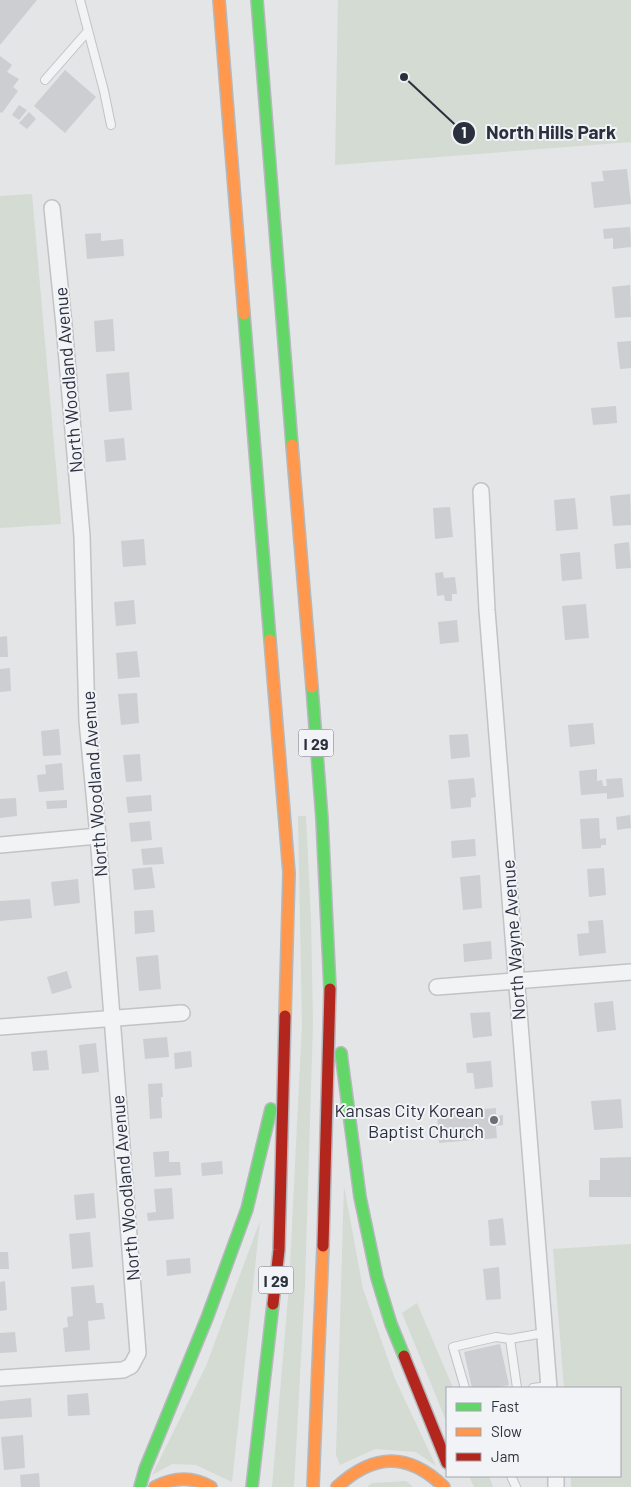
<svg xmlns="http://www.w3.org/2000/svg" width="631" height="1487" viewBox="0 0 631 1487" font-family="Barlow,sans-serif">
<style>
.green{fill:#d3dbd3}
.building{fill:#cdced1}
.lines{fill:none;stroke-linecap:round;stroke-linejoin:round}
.lane-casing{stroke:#c1c3c5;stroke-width:10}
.street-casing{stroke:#c1c3c5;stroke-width:18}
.fast-casing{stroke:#b5b8bc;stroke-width:14}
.slow-casing{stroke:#b5b8bc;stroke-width:14}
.jam-casing{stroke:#b5b8bc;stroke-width:14}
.lane{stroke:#f2f3f4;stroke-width:8}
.street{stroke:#f2f3f4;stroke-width:15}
.fast{stroke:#63d668;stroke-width:11}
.slow{stroke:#ff974d;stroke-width:11}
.jam{stroke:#b3261e;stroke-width:11}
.poi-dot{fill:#6b6f7a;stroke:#f1f3f6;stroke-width:2}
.labels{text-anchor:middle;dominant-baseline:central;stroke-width:4;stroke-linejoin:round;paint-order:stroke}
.shield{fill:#f1f3f6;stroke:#666a76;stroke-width:1}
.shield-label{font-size:16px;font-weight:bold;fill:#2b303f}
.street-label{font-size:18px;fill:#2b303f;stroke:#f1f3f6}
.poi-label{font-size:18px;fill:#2b303f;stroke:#f1f3f6;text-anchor:end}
.leader{fill:none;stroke:#2b303f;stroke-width:2}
.callout-dot{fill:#2b303f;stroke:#f1f3f6;stroke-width:2}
.mark-label{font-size:15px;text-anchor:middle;font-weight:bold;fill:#fff}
.callout-label{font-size:19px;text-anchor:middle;font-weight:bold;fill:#2b303f;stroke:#f1f3f6;stroke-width:4;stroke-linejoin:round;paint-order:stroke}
</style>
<rect width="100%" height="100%" fill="#e3e5e7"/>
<g class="green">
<path d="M338 0H631V142L335 165Z"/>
<path d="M32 194 61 524 0 528V196Z"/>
<path d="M298 816H306L311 919 313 1023 305 1284 294 1487H272L289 1286 302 1024Z"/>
<path d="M344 1186 363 1289 395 1379 436 1466 416 1452 375 1449 340 1465 336 1455Z"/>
<path d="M260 1221 232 1482 196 1465 172 1464 152 1475 206 1366Z"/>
<path d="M631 1244V1487H571V1476H620V1388H564L553 1249Z"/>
<path d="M417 1303 453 1388H447V1423L402 1313Z"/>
<path d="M469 1476H489L493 1487H474Z"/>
<path d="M406 1481 413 1487H367L372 1483Z"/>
</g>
<g class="building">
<path d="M0 0H37L0 45Z"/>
<path d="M0 56 12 65 7 72 19 79 13 87 18 91 2 113 0 112Z"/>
<path d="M65 70 96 97 65 133 34 106Z"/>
<path d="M19 105 27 110 19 120 12 115Z"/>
<path d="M29 112 36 119 27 129 19 123Z"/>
<path d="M627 169 631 204 594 208 591 182 604 181 602 171Z"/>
<path d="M630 227 631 247 613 249V238L604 239 603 229Z"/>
<path d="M101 233V241L123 239 124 256 87 259 85 234Z"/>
<path d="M630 285 631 317 615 318 612 287Z"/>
<path d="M113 319 115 351 96 352 94 321Z"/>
<path d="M631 341V368L620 369 617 342Z"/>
<path d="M129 372 132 410 109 412 106 374Z"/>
<path d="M616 406 617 423 593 425 591 408Z"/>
<path d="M124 438 126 460 106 462 104 440Z"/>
<path d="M630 494 631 525 613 526 610 496Z"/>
<path d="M575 498 578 529 556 531 554 500Z"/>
<path d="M450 507 453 537 435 539 433 508Z"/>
<path d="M144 539 146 565 123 567 121 541Z"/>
<path d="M629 542 631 568 616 569 614 544Z"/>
<path d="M580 552 582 579 562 581 560 554Z"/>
<path d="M443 572 444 578 455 577 457 594H452V601H445L444 595 437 596 435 573Z"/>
<path d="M134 600 136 624 116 626 114 602Z"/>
<path d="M586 604 589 638 565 640 562 606Z"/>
<path d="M457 620 459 642 440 644 438 622Z"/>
<path d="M7 636 8 657H0V637Z"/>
<path d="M137 651 140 677 118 679 116 653Z"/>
<path d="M10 668 11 691 0 692V669Z"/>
<path d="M137 693 139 723 121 725 118 694Z"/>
<path d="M593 723 595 744 570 747 568 725Z"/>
<path d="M59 729 61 755 43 756 41 731Z"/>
<path d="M468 734 470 757 451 759 449 735Z"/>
<path d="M140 754 142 781 126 782 123 755Z"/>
<path d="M62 763 64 790 39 792 37 775 46 774 45 765Z"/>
<path d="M597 769V781L602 780 603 786H607L606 779 622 778 624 797 607 799V793L581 795 579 771Z"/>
<path d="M474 778 476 797 471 798V807L451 809 448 780Z"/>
<path d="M151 795 152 811 128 813 126 797Z"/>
<path d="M16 798 17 816 0 818V799Z"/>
<path d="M67 800V808L47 809 46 801Z"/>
<path d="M630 815 631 828 617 830 616 817Z"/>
<path d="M599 818 600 839 606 838V845H601V848L582 849 580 819Z"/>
<path d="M150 821 152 840 131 842 129 823Z"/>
<path d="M475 839 476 856 452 858 451 841Z"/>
<path d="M162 847 164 864 143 865 141 849Z"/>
<path d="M152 867 155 888 134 890 132 869Z"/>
<path d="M604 868 606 895 589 897 587 869Z"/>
<path d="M480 875 482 908 463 910 460 877Z"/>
<path d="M78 879 80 903 54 906 51 882Z"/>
<path d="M30 899 32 918 0 921V901Z"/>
<path d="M153 910 155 932 135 934 134 911Z"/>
<path d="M603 920 606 953 579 956 577 934 589 933 588 921Z"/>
<path d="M491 941 492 959 464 962 463 944Z"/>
<path d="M158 955 161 989 139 991 136 957Z"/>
<path d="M67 971 72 988 52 994 47 977Z"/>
<path d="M613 1001 616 1030 597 1032 594 1003Z"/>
<path d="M490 1012 492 1036 473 1038 470 1013Z"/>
<path d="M167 1037 169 1057 145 1059 143 1039Z"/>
<path d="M96 1043 99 1072 82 1074 79 1045Z"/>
<path d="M47 1050 49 1070 33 1071 31 1052Z"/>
<path d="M191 1051 192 1067 175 1069 174 1053Z"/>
<path d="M491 1061 493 1087 475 1089 473 1073H467L466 1063Z"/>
<path d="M162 1083 163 1097H161L162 1118 150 1119 148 1084Z"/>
<path d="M621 1099 623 1128 594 1130 591 1101Z"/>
<path d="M496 1108V1116L503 1115V1125L496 1126 497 1138 439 1143 437 1113Z"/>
<path d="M169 1151V1162H180L181 1175 155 1177 153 1152Z"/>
<path d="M631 1157V1197H589V1180H600V1158Z"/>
<path d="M222 1161 223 1174 202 1176 201 1163Z"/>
<path d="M172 1188 174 1219 148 1221 147 1213 156 1212 154 1189Z"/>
<path d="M94 1193 96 1218 76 1220 74 1195Z"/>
<path d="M503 1218 506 1245 490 1246 488 1220Z"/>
<path d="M90 1232 93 1267 72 1269 69 1234Z"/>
<path d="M0 1252H8L9 1269H0Z"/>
<path d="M190 1258 191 1273 167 1276 166 1260Z"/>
<path d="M499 1267 501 1299 486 1300 483 1269Z"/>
<path d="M5 1281 7 1310 0 1311V1282Z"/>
<path d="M94 1285 96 1303H103L105 1319 88 1321 90 1350 65 1352 63 1328 68 1327 67 1317 73 1316 71 1287Z"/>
<path d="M15 1332 17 1352 0 1353V1333Z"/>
<path d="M500 1344 509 1385 495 1388H472L464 1352Z"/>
<path d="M88 1393 90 1415 68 1416 67 1395Z"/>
<path d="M31 1398 32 1417 0 1419V1401Z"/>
<path d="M23 1435 25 1468 4 1470 1 1437Z"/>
<path d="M39 1473 40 1487H21L20 1475Z"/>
</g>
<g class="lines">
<g class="lane-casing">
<g id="lane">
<path d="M80 0 104 91 111 125"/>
<path d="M45 80 88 31"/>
<path d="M510 1339 544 1333"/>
<path d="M465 1388 453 1347 496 1337 510 1339 517 1388"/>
<path d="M533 1388 548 1386"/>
<path d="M511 1476 516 1487"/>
</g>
</g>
<g class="street-casing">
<g id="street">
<path d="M481 491 487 610 549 1388"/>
<path d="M0 845 98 836"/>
<path d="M437 987 631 972"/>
<path d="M0 1027 182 1013"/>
<path d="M0 1378 123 1370 131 1366 138 1353 98 836 87 721 82 536 64 325 52 208"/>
<path d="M556 1476V1487"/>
</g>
</g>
<g class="fast-casing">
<g id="fast">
<path d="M257 0 292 445"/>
<path d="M244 314 270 640"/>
<path d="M312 687 322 819 330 989"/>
<path d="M341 1053 360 1197 377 1278 391 1324 404 1356"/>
<path d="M140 1487 145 1469 207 1318 247 1209 271 1109"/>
<path d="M252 1487 273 1304"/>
</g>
</g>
<g class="slow-casing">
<g id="slow">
<path d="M219 0 244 314"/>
<path d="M292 445 312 687"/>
<path d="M270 640 289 873 285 1016"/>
<path d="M155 1487C174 1477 192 1476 211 1487"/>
<path d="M313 1487 323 1246"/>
<path d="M337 1487C374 1453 408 1452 444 1487"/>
</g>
</g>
<g class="jam-casing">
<g id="jam">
<path d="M323 1246 330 989"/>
<path d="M273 1304 279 1250 285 1016"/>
<path d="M404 1356 447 1463"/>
</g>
</g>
<use href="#lane" class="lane"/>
<use href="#street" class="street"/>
<use href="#fast" class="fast"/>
<use href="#slow" class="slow"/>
<use href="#jam" class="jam"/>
</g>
<circle class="poi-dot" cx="494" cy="1120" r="5"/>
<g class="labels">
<g class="shield">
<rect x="298.5" y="729.5" width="35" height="27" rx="4"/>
<rect x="258.5" y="1266.5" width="35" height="27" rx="4"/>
</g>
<g class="shield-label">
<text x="316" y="743">I 29</text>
<text x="276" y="1280">I 29</text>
</g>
<g class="street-label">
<text transform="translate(68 380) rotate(-95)">North Woodland Avenue</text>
<text transform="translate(94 784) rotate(-94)">North Woodland Avenue</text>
<text transform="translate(513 940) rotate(-94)">North Wayne Avenue</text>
<text transform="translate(125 1188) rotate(-95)">North Woodland Avenue</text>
</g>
<g class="poi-label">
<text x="484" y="1110">Kansas City Korean<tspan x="484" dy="21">Baptist Church</tspan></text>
</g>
</g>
<path class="leader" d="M404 77L464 133"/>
<g class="callout-dot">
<circle cx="404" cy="77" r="5"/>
<circle cx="464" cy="133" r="12"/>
</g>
<g class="mark-label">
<text x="464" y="138">1</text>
</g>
<g class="callout-label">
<text x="551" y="139">North Hills Park</text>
</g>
<rect x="446" y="1387" width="175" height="90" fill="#f1f3f6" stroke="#a2a5ad"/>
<rect x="456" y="1403" width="25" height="8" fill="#63d668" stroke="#a2a5ad"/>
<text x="491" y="1412" font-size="15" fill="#2b303f">Fast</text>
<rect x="456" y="1428" width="25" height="8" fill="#ff974d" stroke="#a2a5ad"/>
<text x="491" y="1437" font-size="15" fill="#2b303f">Slow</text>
<rect x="456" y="1453" width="25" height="8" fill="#b3261e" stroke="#a2a5ad"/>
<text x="491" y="1462" font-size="15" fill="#2b303f">Jam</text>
</svg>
